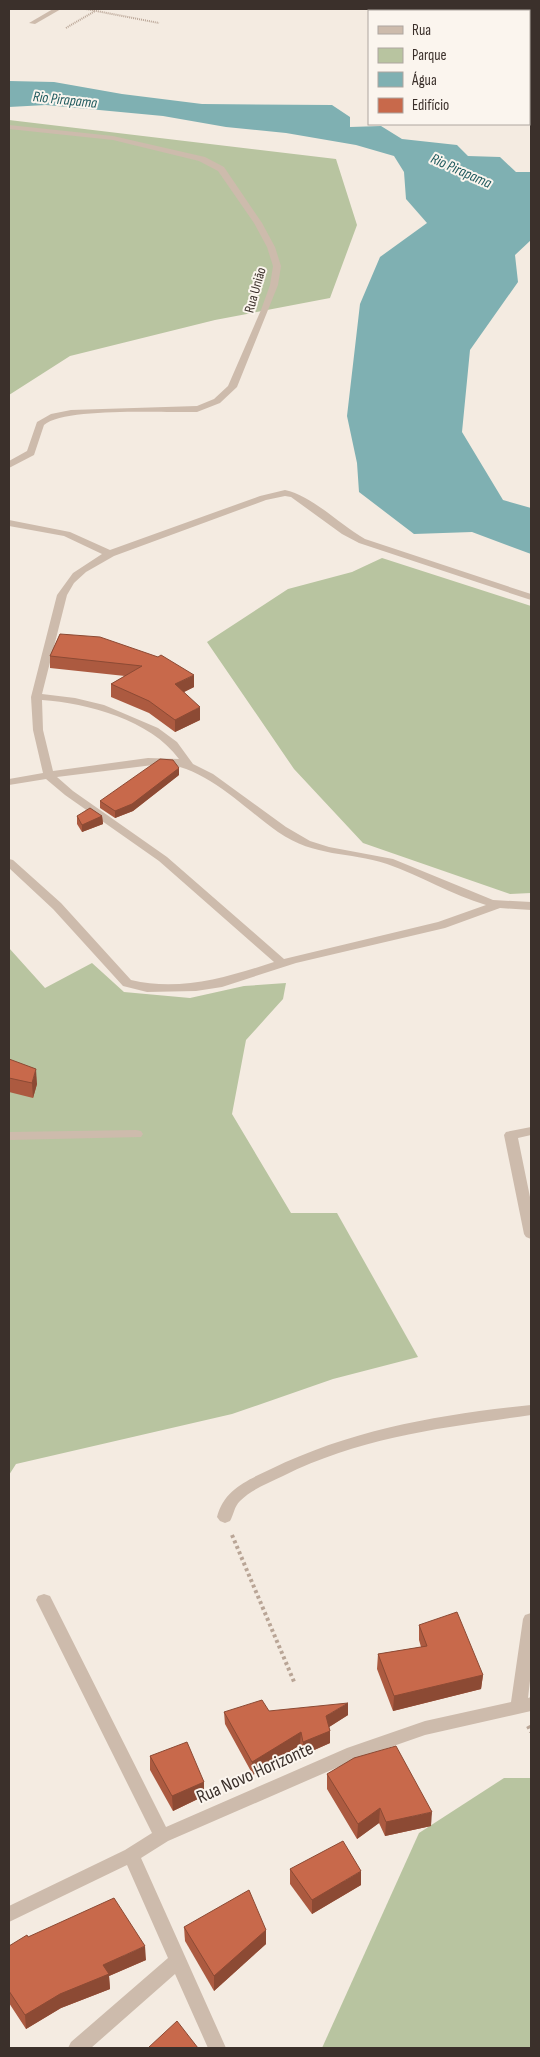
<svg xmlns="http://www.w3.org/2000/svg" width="540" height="2057" viewBox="0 0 540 2057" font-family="'Sofia Sans Condensed',sans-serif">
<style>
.green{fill:#b8c4a0}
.water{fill:#7fb0b2}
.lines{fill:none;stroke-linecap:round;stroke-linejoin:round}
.path-far1{stroke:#b9a596;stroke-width:2;stroke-dasharray:1 1;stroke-linecap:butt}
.path{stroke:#b9a596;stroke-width:4;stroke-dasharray:3 3;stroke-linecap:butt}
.minor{fill:#cdbbac;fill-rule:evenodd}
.wall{fill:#ac5a40}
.shaded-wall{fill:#8c4a34}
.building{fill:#c8694b;stroke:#8c4a34}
.labels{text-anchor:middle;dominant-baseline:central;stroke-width:4;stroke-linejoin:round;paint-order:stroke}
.far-street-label{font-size:14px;fill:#3b302b;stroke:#fbf5ee}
.far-water-label{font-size:15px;font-style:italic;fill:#1f5a5e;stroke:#fbf5ee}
.near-street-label{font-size:19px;fill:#3b302b;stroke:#fbf5ee}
</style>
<rect width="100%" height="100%" fill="#f4ebe1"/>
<g class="green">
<path d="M9 120 336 159 357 225 330 298 215 320 70 356 9 395Z"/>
<path d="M382 558 531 606V893L510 894 363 843 294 769 207 642 288 589 352 572Z"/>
<path d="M9 948 45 988 92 963 124 992 190 998 244 986 286 983 283 999 246 1040 232 1114 291 1213H337L418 1357 333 1379 232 1414 16 1464 9 1475Z"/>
<path d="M504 1778H531V2048H322L419 1833Z"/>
</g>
<path class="water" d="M9 81 54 82 122 94 202 104 332 105 350 117V127L381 126 402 139 457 145 468 156 500 157 516 172H531V240L515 255 518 282 470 350 462 432 503 500 531 508V554L472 532 414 534 359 492 357 463 347 416 360 304 380 257 427 223 406 199 404 172 394 156 356 145 286 133 226 127 163 116 46 105 9 107Z"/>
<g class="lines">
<g class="path-far1">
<path d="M86 9 159 23"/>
<path d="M66 28 95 11"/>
</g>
<g class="path">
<path d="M232 1535 295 1684"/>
<path d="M528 1726 531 1732"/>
</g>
<g class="minor">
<path d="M53 9H61L35 24 29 23Z"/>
<path d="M9 125 113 136 205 157 224 167 262 223 275 247 281 266 278 285 237 387 220 403 197 412C166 413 65 407 44 425L34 455 9 468V461L27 451 37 422 51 414 71 410 197 406 214 399 228 386 261 310 270 285 273 266 267 247 254 223 218 171 199 161 113 140 9 129Z"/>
<path d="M285 490C313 496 340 525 365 539L531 594V600L359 543 342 534 291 497 285 496 266 500 114 556 86 572 74 583 67 595 42 694 75 698 104 705 158 728 177 742 193 764 213 774 286 827 310 841 329 847 393 859 493 900 531 902V910L500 908 445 928 296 963 222 987 196 991 147 992 123 986 53 909 9 868V859L13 860 61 903 131 980C180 992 228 977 274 962L159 861 65 795 46 779 9 785V779L43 773 33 730 31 697 57 595 73 573 102 554 64 536 9 526V520L70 532 110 550 260 496ZM42 700C87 703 151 720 179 759L148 758 53 771 43 730ZM161 764C204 765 245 809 278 832 316 858 348 851 387 864 421 876 452 895 486 905L438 922 284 959 167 857 73 791 57 777Z"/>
<path d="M531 1127V1135L518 1138 531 1202V1239L526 1237 524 1234 504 1135 506 1132Z"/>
<path d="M136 1130 141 1131 143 1134 141 1137 9 1140V1132Z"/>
<path d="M531 1405V1415C443 1428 364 1436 283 1476 269 1483 252 1489 240 1501 234 1507 234 1514 230 1521L225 1523 220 1521 217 1517C224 1489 248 1480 271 1469 353 1429 442 1414 531 1405Z"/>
<path d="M44 1594 50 1596 166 1827 347 1748 425 1721 511 1702 523 1619 525 1615 531 1613V1672L528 1698 531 1697V1711L425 1735 359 1758 168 1841 141 1858 226 2048H208L175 1974 91 2048H68L71 2042 168 1958 127 1865 9 1922V1906L125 1850 152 1833 36 1600 38 1596Z"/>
</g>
</g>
<g class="wall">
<path d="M60 634 194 687 184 692 200 720 175 732 149 713 111 697V684L125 676 50 668V656Z"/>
<path d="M179 775 133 811 115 818 100 808V801Z"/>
<path d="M77 816H102L103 824 82 832 77 824Z"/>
<path d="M9 1059 37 1084 33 1098 9 1092Z"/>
<path d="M419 1625 483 1675 481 1689 393 1711 377 1669 378 1654 421 1647 419 1640Z"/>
<path d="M269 1711 348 1715 329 1727 330 1731V1743L303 1755 300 1745 253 1775 225 1724 224 1712Z"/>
<path d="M150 1756 204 1782V1796L173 1811 150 1770Z"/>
<path d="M327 1774 431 1826 385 1836 379 1823 357 1839 327 1789Z"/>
<path d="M290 1869 361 1885 312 1914 290 1884Z"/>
<path d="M184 1927 266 1930V1944L214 1991 185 1941Z"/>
<path d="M28 1937 146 1960 109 1976 110 1989 61 2008 26 2029 9 2003V1946Z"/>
</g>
<g class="shaded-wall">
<path d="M194 675V687L176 696 175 684Z"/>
<path d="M200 707V720L175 732V720Z"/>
<path d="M179 768V775L133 811 115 818V811Z"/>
<path d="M102 816 103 824 82 832V825Z"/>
<path d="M36 1069 37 1084 33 1098 32 1083Z"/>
<path d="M483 1675 481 1689 393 1711 394 1696Z"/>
<path d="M348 1703V1715L326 1729V1716Z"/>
<path d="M330 1731V1743L303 1755V1742Z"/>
<path d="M301 1732 300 1745 253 1775 252 1762Z"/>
<path d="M204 1782V1796L173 1811 172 1796Z"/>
<path d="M380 1808 379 1823 357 1839 358 1824Z"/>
<path d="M432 1812 431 1826 385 1836 386 1822Z"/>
<path d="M361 1871V1885L312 1914V1900Z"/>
<path d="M266 1930V1944L214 1991V1976Z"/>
<path d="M145 1946 146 1960 109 1976 110 1989 61 2008 26 2029 25 2015 103 1965Z"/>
</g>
<g class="building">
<path d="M60 634 100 637 158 657 161 655 194 675 175 684 200 707 175 720 149 701 111 684 142 666 50 656Z"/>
<path d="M160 759 173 760 179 768 132 804 115 811 100 801Z"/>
<path d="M90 808 102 816 82 825 77 816Z"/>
<path d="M9 1059 36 1069 32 1083 9 1078Z"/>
<path d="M457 1612 483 1675 394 1696 378 1654 427 1646 419 1625Z"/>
<path d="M262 1700 269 1711 348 1703 326 1716 330 1731 303 1742 301 1732 252 1762 224 1712Z"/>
<path d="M187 1742 204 1782 172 1796 150 1756Z"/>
<path d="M396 1746 432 1812 386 1822 380 1808 358 1824 327 1774 354 1758Z"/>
<path d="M343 1841 361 1871 312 1900 290 1869Z"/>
<path d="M249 1890 266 1930 214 1976 184 1927Z"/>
<path d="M114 1898 145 1946 103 1965 109 1974 60 1994 25 2015 9 1991V1946L27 1935 28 1937Z"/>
<path d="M177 2021 198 2048H148Z"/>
</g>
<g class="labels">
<g class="far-street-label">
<text transform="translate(255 290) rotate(-74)">Rua União</text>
</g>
<g class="far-water-label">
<text transform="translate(65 100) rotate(6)">Rio Pirapama</text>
<text transform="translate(461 171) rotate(24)">Rio Pirapama</text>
</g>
<g class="near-street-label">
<text transform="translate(255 1773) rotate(-24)">Rua Novo Horizonte</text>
</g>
</g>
<rect width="540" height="2057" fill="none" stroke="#3b302b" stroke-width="20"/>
<rect x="368" y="10" width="162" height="115" fill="#fbf5ee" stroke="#aea6a0"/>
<rect x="378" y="26" width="25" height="8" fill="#cdbbac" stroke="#aea6a0"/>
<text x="412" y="35" font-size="15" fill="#3b302b">Rua</text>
<rect x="378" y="48" width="25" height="15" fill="#b8c4a0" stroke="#aea6a0"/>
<text x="412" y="60" font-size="15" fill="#3b302b">Parque</text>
<rect x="378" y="72" width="25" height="15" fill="#7fb0b2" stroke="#aea6a0"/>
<text x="412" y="85" font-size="15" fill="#3b302b">Água</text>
<rect x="378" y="98" width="25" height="15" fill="#c8694b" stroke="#aea6a0"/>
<text x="412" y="110" font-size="15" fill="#3b302b">Edifício</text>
</svg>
